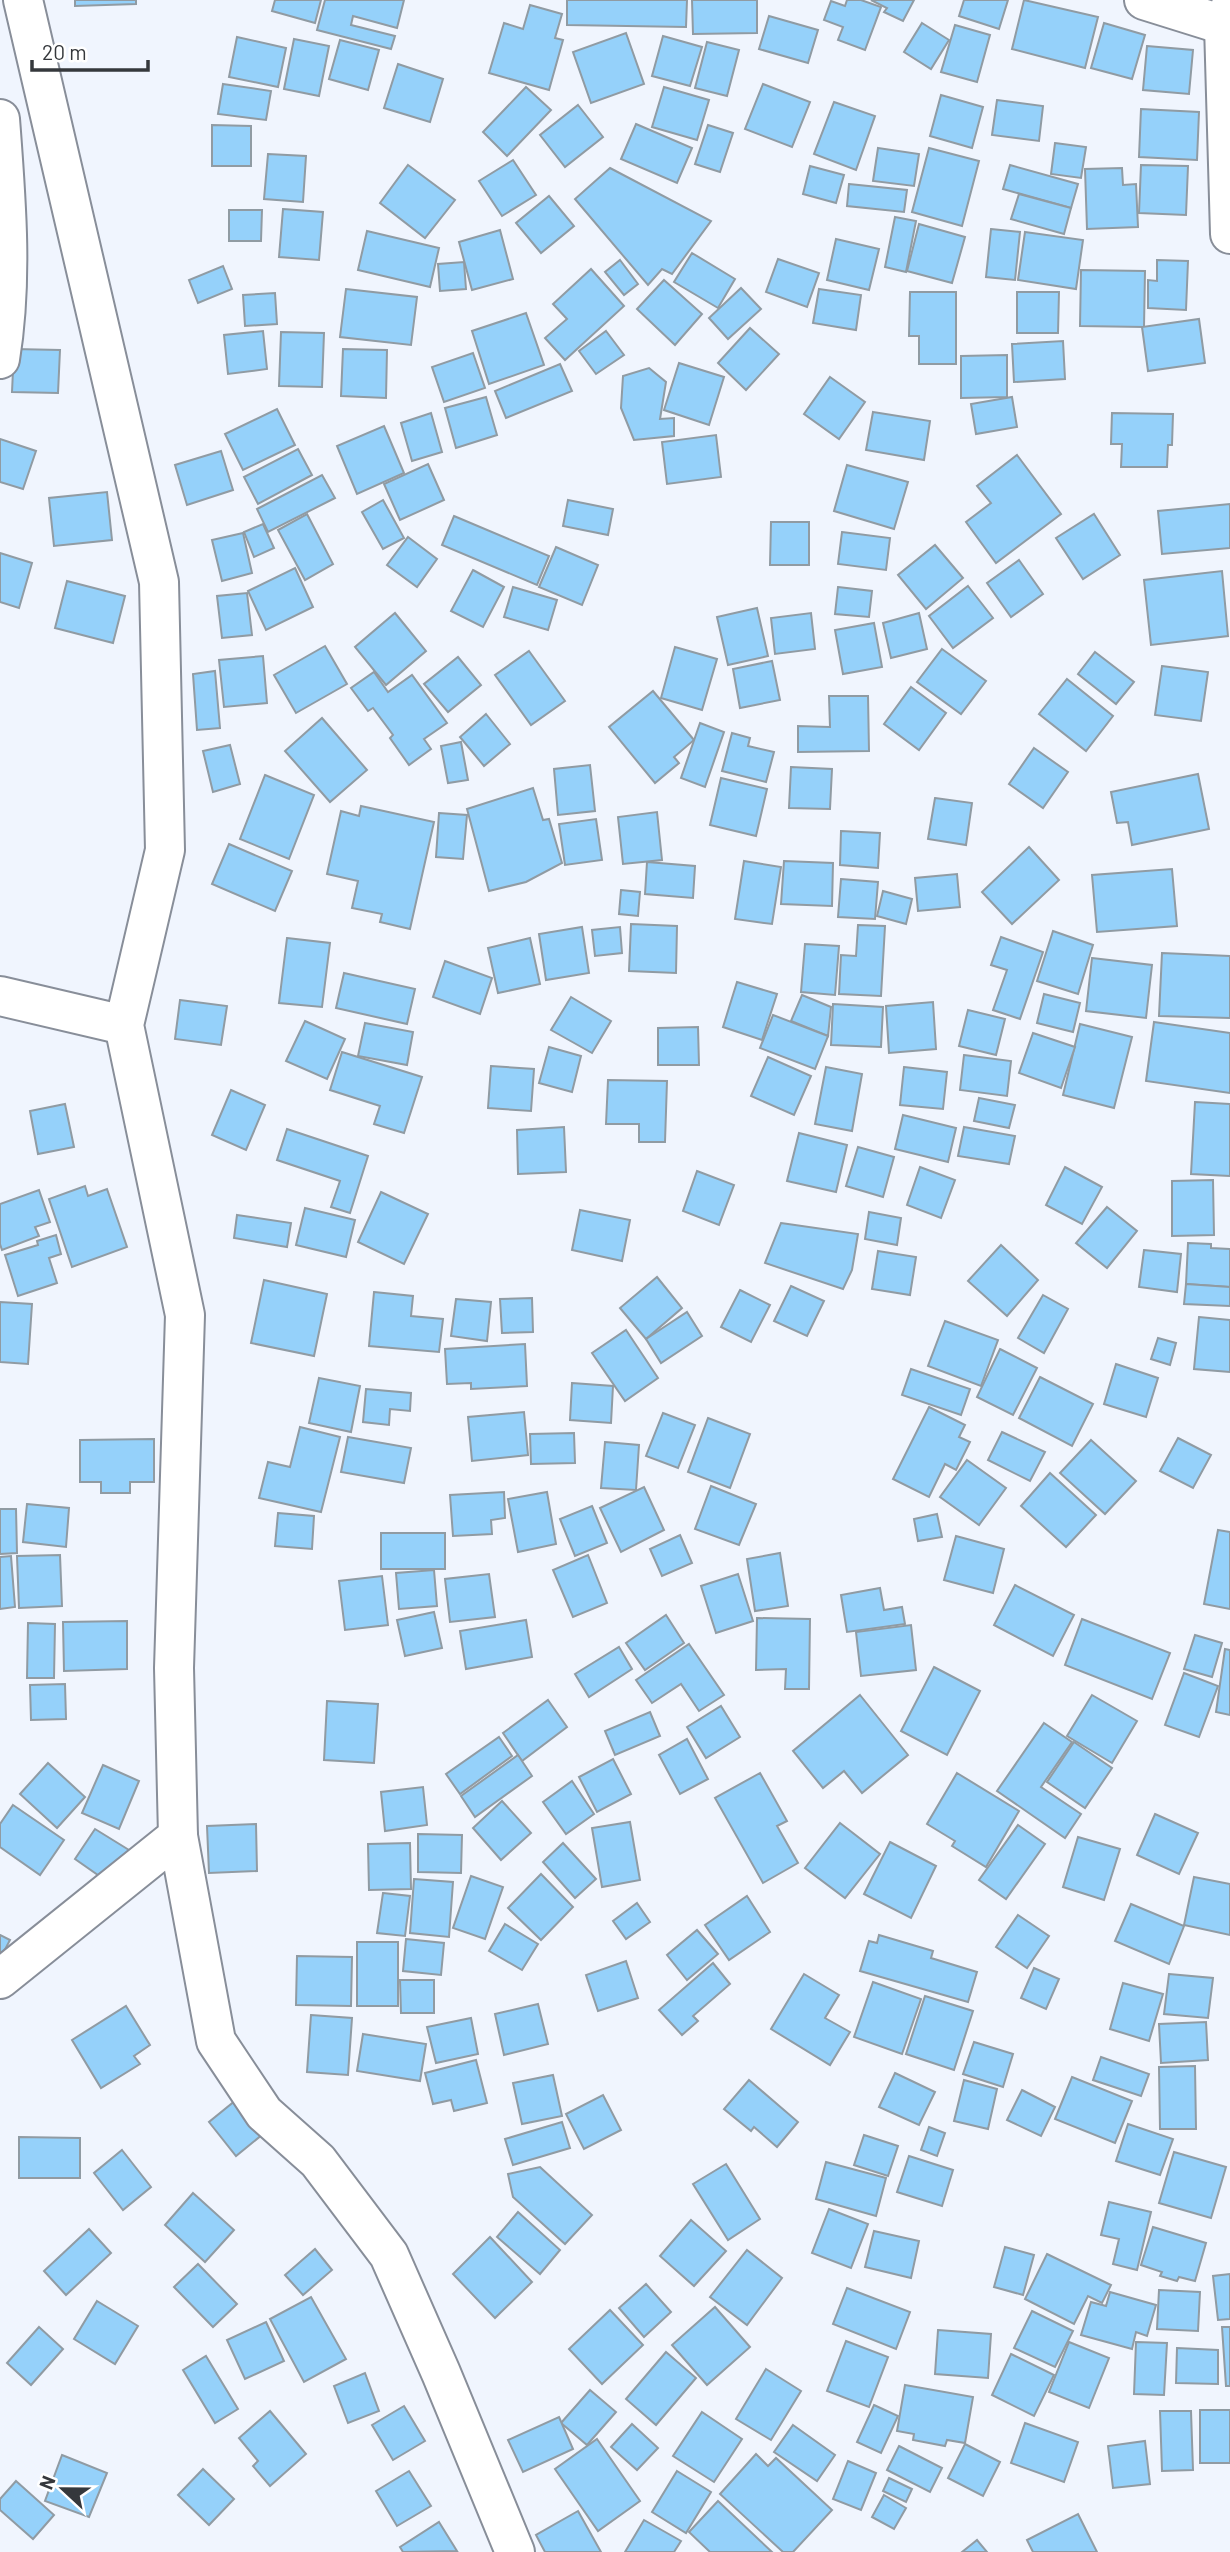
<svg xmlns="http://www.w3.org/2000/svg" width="1230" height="2552" viewBox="0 0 1230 2552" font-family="Barlow,sans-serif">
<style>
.building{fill:#95d1fa;stroke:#909ba3;stroke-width:2}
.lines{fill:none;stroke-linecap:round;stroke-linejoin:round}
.minor-casing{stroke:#888e99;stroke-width:42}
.minor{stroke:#fff;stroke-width:38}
</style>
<rect width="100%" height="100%" fill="#f0f5fe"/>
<g class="building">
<path d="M75 0H136V4L75 6Z"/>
<path d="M275 0H321L315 23 272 11Z"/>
<path d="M325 0H404L397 28 353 16 351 25 395 36 391 49 317 30Z"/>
<path d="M567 0H687L686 27 567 25Z"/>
<path d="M692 0H757V33L693 34Z"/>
<path d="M847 0H861L881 7 865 50 838 40 843 27 824 20 831 1 845 6Z"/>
<path d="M871 0H914L903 21 884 12 887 8Z"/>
<path d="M964 0H1008L999 29 959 16Z"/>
<path d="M1024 0 1098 17 1085 68 1012 49Z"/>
<path d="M530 5 562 14 555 38 563 40 549 90 489 73 504 23 523 29Z"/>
<path d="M769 16 818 30 808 63 759 49Z"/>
<path d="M922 23 949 40 931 69 904 52Z"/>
<path d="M1104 23 1145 35 1132 79 1091 68Z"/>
<path d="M955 25 990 35 977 82 941 72Z"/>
<path d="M626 33 644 84 591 103 573 52Z"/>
<path d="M663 36 702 47 690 86 652 76Z"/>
<path d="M237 37 286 48 278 87 229 77Z"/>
<path d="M294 39 329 46 319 96 284 89Z"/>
<path d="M340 40 379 50 368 90 329 79Z"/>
<path d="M707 42 739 50 727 96 695 88Z"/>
<path d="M1147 46 1193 50 1189 94 1143 90Z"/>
<path d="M398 64 443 79 430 122 384 108Z"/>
<path d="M223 84 271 91 266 120 218 114Z"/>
<path d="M763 84 810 102 792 147 745 129Z"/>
<path d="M526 87 551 110 507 156 483 132Z"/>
<path d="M664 87 709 100 697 140 652 127Z"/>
<path d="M941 95 983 107 972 148 930 136Z"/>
<path d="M997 100 1043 106 1039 141 992 135Z"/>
<path d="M834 102 875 116 856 170 814 154Z"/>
<path d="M578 105 603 137 565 167 540 135Z"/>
<path d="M1141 109 1199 112 1197 160 1139 157Z"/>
<path d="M636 124 692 148 677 183 621 159Z"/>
<path d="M212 125 251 126V166H212Z"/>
<path d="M708 125 733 133 720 172 695 164Z"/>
<path d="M1055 143 1086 147 1081 178 1051 174Z"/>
<path d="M878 148 919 154 914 186 873 181Z"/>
<path d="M929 148 979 161 962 226 912 212Z"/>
<path d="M268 154 306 156 303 202 264 199Z"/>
<path d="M513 160 536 195 502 216 479 181Z"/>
<path d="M408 165 455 200 425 238 380 203Z"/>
<path d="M1010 165 1078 184 1071 208 1003 189Z"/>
<path d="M1141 165 1188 166 1186 215 1139 213Z"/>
<path d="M810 166 844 175 836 203 803 194Z"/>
<path d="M610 168 711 221 672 274 662 269 648 285 575 199Z"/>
<path d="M1122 168 1123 185 1136 184 1138 227 1087 229 1085 169Z"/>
<path d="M849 184 907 190 904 212 847 206Z"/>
<path d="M1019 194 1071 208 1064 234 1011 219Z"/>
<path d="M549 196 574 226 541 253 516 223Z"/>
<path d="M283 209 323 212 319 260 279 257Z"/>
<path d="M229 210H262L261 241H229Z"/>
<path d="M895 217 916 221 906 272 885 267Z"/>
<path d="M919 224 965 237 952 283 907 271Z"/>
<path d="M991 229 1020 232 1015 280 986 277Z"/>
<path d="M500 230 513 279 472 290 459 242Z"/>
<path d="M367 231 439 248 430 287 358 270Z"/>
<path d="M1025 232 1083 240 1076 289 1018 280Z"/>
<path d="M836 239 879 249 869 290 827 280Z"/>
<path d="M692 253 735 279 718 308 674 282Z"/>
<path d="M778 259 819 273 807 307 766 292Z"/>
<path d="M620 260 638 284 624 295 605 272Z"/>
<path d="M1157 260 1188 261 1186 310 1148 308V280L1157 281Z"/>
<path d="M464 262 466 289 440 291 438 264Z"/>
<path d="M223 266 232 289 198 303 189 280Z"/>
<path d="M591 269 624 306 565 360 545 338 567 319 553 304Z"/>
<path d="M1081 270 1145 271 1144 327 1080 326Z"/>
<path d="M664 280 702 314 675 345 637 309Z"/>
<path d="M741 288 761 309 728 339 709 318Z"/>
<path d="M346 289 417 297 411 345 340 337Z"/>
<path d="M819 289 861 295 856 330 813 323Z"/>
<path d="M910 292H956V364H919V336H909Z"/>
<path d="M1017 292H1059L1058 333H1017Z"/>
<path d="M275 293 277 324 245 326 243 295Z"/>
<path d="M526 313 544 365 489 384 472 331Z"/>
<path d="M1199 319 1205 363 1148 371 1142 327Z"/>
<path d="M750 328 779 354 746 390 718 363Z"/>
<path d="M263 331 267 369 228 374 224 335Z"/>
<path d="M606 331 624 355 596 374 579 351Z"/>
<path d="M281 332 324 333 322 387 279 386Z"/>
<path d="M1063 341 1065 379 1014 382 1012 344Z"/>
<path d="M14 349 60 350 58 393 12 392Z"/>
<path d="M343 349 387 350 386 398 341 396Z"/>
<path d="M473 353 485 388 444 402 432 367Z"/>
<path d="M1007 355V397L961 398V356Z"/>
<path d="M679 363 724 377 709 425 664 410Z"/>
<path d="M560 364 572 391 506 418 495 391Z"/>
<path d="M649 368 666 382 660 419 674 418V436L634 440 621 408 623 376Z"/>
<path d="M830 377 865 402 839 439 804 414Z"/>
<path d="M486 397 497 435 456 448 445 408Z"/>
<path d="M1012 397 1017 427 976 434 971 404Z"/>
<path d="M277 409 295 445 243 470 225 434Z"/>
<path d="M873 412 930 421 924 460 866 450Z"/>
<path d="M431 413 442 452 412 461 401 423Z"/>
<path d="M1112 413 1173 414 1172 445H1168L1167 467H1121L1122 444H1111Z"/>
<path d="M384 426 404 473 357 494 337 446Z"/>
<path d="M716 435 721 477 667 484 662 442Z"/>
<path d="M0 439 36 451 23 489 0 482Z"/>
<path d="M298 449 312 475 258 504 244 477Z"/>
<path d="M221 451 233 490 187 505 175 465Z"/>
<path d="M1017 455 1061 514 996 563 966 522 991 503 977 486Z"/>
<path d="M428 464 444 500 400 520 384 484Z"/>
<path d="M847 465 908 482 894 529 834 511Z"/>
<path d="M322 475 335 498 268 532 257 509Z"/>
<path d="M107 492 112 540 54 546 49 498Z"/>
<path d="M383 500 404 538 383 549 362 512Z"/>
<path d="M568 500 613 509 608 535 563 526Z"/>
<path d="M1230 504V548L1162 554 1158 511Z"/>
<path d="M307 514 333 564 305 580 278 530Z"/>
<path d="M1094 514 1120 555 1083 579 1056 538Z"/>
<path d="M454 516 549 556 537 585 442 545Z"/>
<path d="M771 522H809V565H770Z"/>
<path d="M263 524 274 548 254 557 244 532Z"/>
<path d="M842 532 890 538 886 570 838 564Z"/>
<path d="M243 533 252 573 222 581 212 540Z"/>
<path d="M408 537 437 559 417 587 387 565Z"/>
<path d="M935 545 963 578 926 609 898 575Z"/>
<path d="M556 547 598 565 582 605 539 587Z"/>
<path d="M0 553 32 563 19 608 0 602Z"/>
<path d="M1019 560 1043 594 1011 617 987 583Z"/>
<path d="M295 568 313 607 266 630 248 591Z"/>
<path d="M473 570 504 587 483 627 451 611Z"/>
<path d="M1222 571 1228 636 1151 645 1144 580Z"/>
<path d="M67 581 125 596 113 643 55 628Z"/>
<path d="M968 586 993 618 953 648 929 616Z"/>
<path d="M513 587 557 600 548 630 504 617Z"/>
<path d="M838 587 872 591 869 617 835 614Z"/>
<path d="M247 593 252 635 222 638 217 596Z"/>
<path d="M757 608 768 656 728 665 717 617Z"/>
<path d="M395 613 426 651 386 685 355 647Z"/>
<path d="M811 613 815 649 775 654 771 618Z"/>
<path d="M919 613 927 649 891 658 883 623Z"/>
<path d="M874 623 882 667 843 674 835 630Z"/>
<path d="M325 646 347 684 296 713 274 675Z"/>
<path d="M675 647 717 659 702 710 661 698Z"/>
<path d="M942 649 986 681 961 714 917 682Z"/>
<path d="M529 651 565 701 531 725 495 675Z"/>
<path d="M1095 652 1134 682 1116 704 1078 674Z"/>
<path d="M263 656 267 703 224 707 219 660Z"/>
<path d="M458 657 481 685 448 712 424 684Z"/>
<path d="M772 661 780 700 740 708 733 669Z"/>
<path d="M1162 666 1208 672 1201 721 1155 715Z"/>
<path d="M215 671 220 728 197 730 193 674Z"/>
<path d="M374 672 388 692 412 675 447 723 424 739 431 749 409 765 390 738 393 735 373 708 368 711 351 688Z"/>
<path d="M1067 679 1113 716 1086 751 1039 714Z"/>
<path d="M911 687 946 713 919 750 884 724Z"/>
<path d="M653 691 694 740 674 757 679 763 655 783 609 727Z"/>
<path d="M829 696H868L869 751 798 752V726L830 727Z"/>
<path d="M486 714 510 744 484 766 460 737Z"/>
<path d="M322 718 367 770 330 802 285 751Z"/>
<path d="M700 723 724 732 705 787 681 778Z"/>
<path d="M732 733 750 738 748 746 774 752 766 782 722 771Z"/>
<path d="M461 742 468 780 448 783 441 746Z"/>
<path d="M230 745 240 784 213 792 203 751Z"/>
<path d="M1034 748 1068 772 1043 808 1009 784Z"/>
<path d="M590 765 595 811 558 815 554 769Z"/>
<path d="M791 767 832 769 830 809 789 808Z"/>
<path d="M1198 774 1209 829 1132 845 1128 822 1117 823 1111 792Z"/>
<path d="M265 775 314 795 289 859 240 839Z"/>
<path d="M721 778 767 789 756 836 710 825Z"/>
<path d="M533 788 543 820 549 819 562 863 526 882 489 891 467 809Z"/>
<path d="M935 798 972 803 966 845 928 839Z"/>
<path d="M361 806 434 822 410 929 380 922 382 914 352 908 358 881 327 874 341 811 359 816Z"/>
<path d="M657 812 662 860 623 864 618 817Z"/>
<path d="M439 813 467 815 463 859 436 857Z"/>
<path d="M596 819 602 860 565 865 559 824Z"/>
<path d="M841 831 880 833 878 868 840 865Z"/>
<path d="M229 844 292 871 275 911 212 884Z"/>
<path d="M1029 847 1059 880 1012 924 982 892Z"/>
<path d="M744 861 781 867 772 924 735 919Z"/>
<path d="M784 861 833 863 832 906 781 904Z"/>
<path d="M647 862 695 866 693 898 645 894Z"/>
<path d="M1172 869 1177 926 1097 932 1092 875Z"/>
<path d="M957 874 960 907 918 911 915 878Z"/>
<path d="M841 879 878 882 875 919 838 917Z"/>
<path d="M621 890 640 892 638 916 619 914Z"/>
<path d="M883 891 912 899 906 924 877 916Z"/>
<path d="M631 924 677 926 676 973 629 971Z"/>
<path d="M858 925 885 926 881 996 839 994 841 955 856 956Z"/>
<path d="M582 927 589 973 546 980 539 934Z"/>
<path d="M620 927 622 953 595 956 592 930Z"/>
<path d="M1053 931 1093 945 1078 994 1037 981Z"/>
<path d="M1001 937 1043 952 1020 1019 993 1010 1007 970 991 965Z"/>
<path d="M287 938 330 943 322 1007 279 1003Z"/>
<path d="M530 938 540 984 498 993 488 948Z"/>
<path d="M805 944 839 946 835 995 801 992Z"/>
<path d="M1162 953 1230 956V1018L1159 1016Z"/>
<path d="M1092 958 1152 965 1146 1018 1086 1011Z"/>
<path d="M445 961 492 978 480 1014 433 997Z"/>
<path d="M344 973 415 989 407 1024 336 1008Z"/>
<path d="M737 982 777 994 762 1040 723 1027Z"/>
<path d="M1044 994 1080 1003 1073 1032 1037 1023Z"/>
<path d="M802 995 831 1007 828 1036 791 1021Z"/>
<path d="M571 997 611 1021 592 1053 551 1030Z"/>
<path d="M180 1000 227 1006 221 1045 175 1039Z"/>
<path d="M933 1002 936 1049 889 1053 886 1006Z"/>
<path d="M833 1004 883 1007 881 1047 831 1045Z"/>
<path d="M968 1010 1005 1019 996 1055 959 1046Z"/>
<path d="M773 1015 828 1036 815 1069 760 1048Z"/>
<path d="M305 1021 345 1039 327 1079 286 1061Z"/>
<path d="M1154 1022 1230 1033V1093L1146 1081Z"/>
<path d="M365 1023 413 1032 407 1065 358 1056Z"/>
<path d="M1080 1024 1132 1037 1114 1108 1063 1095Z"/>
<path d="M698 1027 699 1065H658V1028Z"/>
<path d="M1033 1033 1075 1047 1061 1088 1019 1073Z"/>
<path d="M549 1047 581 1056 572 1092 539 1083Z"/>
<path d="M342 1052 422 1077 404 1133 374 1124 380 1106 330 1090Z"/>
<path d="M964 1055 1011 1061 1007 1096 960 1090Z"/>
<path d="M768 1057 811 1076 794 1115 751 1096Z"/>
<path d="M491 1066 534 1069 531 1111 488 1108Z"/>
<path d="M826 1067 862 1074 852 1131 815 1124Z"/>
<path d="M904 1067 947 1072 943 1109 900 1105Z"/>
<path d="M608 1080 667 1081 665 1142H639V1124H606Z"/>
<path d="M231 1090 265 1105 246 1150 212 1135Z"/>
<path d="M979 1098 1015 1105 1009 1128 974 1121Z"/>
<path d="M1195 1102 1230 1104V1176L1191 1174Z"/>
<path d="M65 1104 74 1147 38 1154 30 1111Z"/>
<path d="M903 1115 956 1128 948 1162 895 1149Z"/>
<path d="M564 1127 566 1172 518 1174 517 1130Z"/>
<path d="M964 1127 1015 1136 1009 1164 958 1156Z"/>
<path d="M287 1129 368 1156 350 1213 331 1207 340 1181 277 1160Z"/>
<path d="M799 1133 847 1145 836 1192 787 1181Z"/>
<path d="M858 1147 894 1157 883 1197 846 1186Z"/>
<path d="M920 1167 955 1180 941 1218 907 1205Z"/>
<path d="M1065 1167 1102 1187 1082 1224 1046 1205Z"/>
<path d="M697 1171 734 1185 719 1225 683 1211Z"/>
<path d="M1213 1180 1214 1235 1172 1236V1181Z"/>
<path d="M85 1186 88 1196 107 1189 127 1247 72 1267 49 1199Z"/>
<path d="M39 1190 50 1222 35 1227 39 1236 2 1250 0 1244V1204Z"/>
<path d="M381 1192 428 1214 404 1264 358 1242Z"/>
<path d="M1107 1207 1137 1231 1107 1268 1076 1243Z"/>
<path d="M305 1208 355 1220 346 1257 296 1245Z"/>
<path d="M580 1210 630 1220 622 1261 572 1250Z"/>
<path d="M869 1212 901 1218 897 1245 865 1239Z"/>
<path d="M237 1215 291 1223 287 1247 234 1238Z"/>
<path d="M781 1223 858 1234 852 1270 843 1289 765 1263Z"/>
<path d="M56 1235 61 1254 49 1258 57 1283 18 1296 5 1255 38 1245 37 1241Z"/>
<path d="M1188 1243 1211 1244V1248L1230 1249V1287L1186 1284Z"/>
<path d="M1001 1245 1038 1280 1007 1316 968 1281Z"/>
<path d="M1144 1250 1181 1254 1177 1292 1139 1287Z"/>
<path d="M878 1251 916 1257 910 1295 872 1289Z"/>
<path d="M657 1277 682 1308 646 1339 620 1308Z"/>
<path d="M264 1280 327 1294 314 1356 251 1343Z"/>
<path d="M1186 1284 1230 1287V1306L1184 1304Z"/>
<path d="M791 1286 824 1301 807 1336 774 1321Z"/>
<path d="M740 1290 770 1305 751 1342 721 1327Z"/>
<path d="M374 1292 413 1296 411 1316 443 1319 439 1352 369 1346Z"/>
<path d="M1043 1295 1068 1309 1044 1353 1018 1338Z"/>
<path d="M532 1298 533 1332 502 1333 500 1299Z"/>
<path d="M456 1299 491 1302 487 1341 451 1336Z"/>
<path d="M0 1302 32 1304 28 1364 0 1362Z"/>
<path d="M687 1312 702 1336 661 1363 646 1339Z"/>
<path d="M1199 1317 1230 1320V1372L1194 1369Z"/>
<path d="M945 1321 998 1340 981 1386 928 1366Z"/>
<path d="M626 1330 658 1378 625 1401 592 1353Z"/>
<path d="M1158 1338 1176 1343 1170 1365 1151 1359Z"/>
<path d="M525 1344 527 1386 471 1389V1383L447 1384 445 1349Z"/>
<path d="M1000 1349 1037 1368 1013 1415 977 1397Z"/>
<path d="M1116 1364 1158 1378 1146 1417 1104 1404Z"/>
<path d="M911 1369 970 1389 961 1415 902 1395Z"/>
<path d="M1040 1377 1093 1404 1072 1446 1019 1418Z"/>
<path d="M319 1378 360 1386 351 1432 309 1423Z"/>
<path d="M572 1383 613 1386 611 1423 570 1420Z"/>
<path d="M366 1389 411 1393 410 1411 390 1409 389 1425 363 1422Z"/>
<path d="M929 1407 965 1425 959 1437 970 1442 956 1470 945 1464 929 1497 893 1479Z"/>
<path d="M524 1412 528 1455 472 1461 468 1417Z"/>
<path d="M663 1413 695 1425 678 1468 646 1456Z"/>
<path d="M708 1418 750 1434 730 1488 688 1472Z"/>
<path d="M300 1427 340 1437 321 1512 259 1498 268 1462 290 1467Z"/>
<path d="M1002 1432 1045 1452 1030 1481 988 1460Z"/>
<path d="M574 1433 575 1463 531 1464 530 1434Z"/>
<path d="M348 1437 411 1448 404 1483 341 1472Z"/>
<path d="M1178 1438 1211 1455 1193 1488 1160 1471Z"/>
<path d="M154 1439V1482H130V1493H101V1482H80V1440Z"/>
<path d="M1091 1440 1136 1481 1105 1514 1060 1473Z"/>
<path d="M605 1442 639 1445 636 1490 601 1488Z"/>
<path d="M967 1460 1006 1488 979 1525 940 1497Z"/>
<path d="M1050 1473 1096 1515 1066 1547 1021 1506Z"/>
<path d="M711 1486 756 1504 739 1545 695 1529Z"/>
<path d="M644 1487 664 1530 621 1552 600 1508Z"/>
<path d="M504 1492 505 1518 491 1520 492 1534 453 1536 450 1495Z"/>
<path d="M547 1492 556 1544 518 1552 508 1499Z"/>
<path d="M27 1504 69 1508 66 1547 23 1542Z"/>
<path d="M592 1506 607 1543 575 1556 560 1519Z"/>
<path d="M0 1509H16L17 1553 0 1554Z"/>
<path d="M278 1513 314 1516 312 1549 275 1546Z"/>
<path d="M937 1514 942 1537 918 1541 914 1519Z"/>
<path d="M1218 1530 1230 1532V1609L1204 1604Z"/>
<rect x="381" y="1533" width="64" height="36"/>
<path d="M680 1535 692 1563 662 1576 650 1549Z"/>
<path d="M956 1536 1004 1549 993 1593 944 1580Z"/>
<path d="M780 1553 788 1606 755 1611 747 1559Z"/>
<path d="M60 1555 62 1606 19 1608 17 1556Z"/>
<path d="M588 1555 607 1603 573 1617 553 1570Z"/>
<path d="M11 1556 15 1607 0 1609V1557Z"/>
<path d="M434 1570 437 1606 399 1609 396 1573Z"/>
<path d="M489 1574 495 1617 450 1622 445 1579Z"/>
<path d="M738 1574 753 1621 716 1633 701 1586Z"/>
<path d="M382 1576 388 1625 345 1630 339 1581Z"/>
<path d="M1015 1585 1074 1615 1053 1656 994 1625Z"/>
<path d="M880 1588 884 1610 902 1607 905 1624 847 1632 841 1595Z"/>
<path d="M434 1612 442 1648 405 1656 397 1620Z"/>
<path d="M666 1615 684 1643 645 1670 626 1643Z"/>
<path d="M757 1618 810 1619 809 1689H785L786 1669 756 1670Z"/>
<path d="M1082 1619 1170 1653 1152 1699 1065 1665Z"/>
<path d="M526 1620 532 1657 466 1669 460 1631Z"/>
<path d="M127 1621V1669L64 1671 63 1622Z"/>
<path d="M28 1623 55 1624 54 1678H27Z"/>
<path d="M911 1625 916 1670 861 1676 856 1632Z"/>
<path d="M1195 1635 1222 1643 1212 1677 1184 1669Z"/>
<path d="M689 1644 724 1695 699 1711 681 1684 652 1703 636 1680Z"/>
<path d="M619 1647 632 1669 589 1697 575 1674Z"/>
<path d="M1225 1649 1230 1650V1715L1216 1712Z"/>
<path d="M934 1667 980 1691 947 1755 901 1731Z"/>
<path d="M1184 1673 1218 1686 1199 1737 1165 1725Z"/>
<path d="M65 1684 66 1719 31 1720 30 1685Z"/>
<path d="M860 1695 908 1755 862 1793 844 1771 823 1788 793 1751Z"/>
<path d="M1092 1695 1137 1721 1112 1763 1067 1736Z"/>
<path d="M548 1700 567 1727 522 1761 503 1733Z"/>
<path d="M327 1701 378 1704 374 1763 324 1760Z"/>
<path d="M721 1706 740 1737 706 1758 687 1727Z"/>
<path d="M650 1712 660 1736 615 1755 605 1731Z"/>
<path d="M1044 1723 1072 1742 1041 1787 1081 1814 1065 1838 997 1791Z"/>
<path d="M499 1737 512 1756 460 1794 446 1774Z"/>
<path d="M687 1739 708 1779 680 1794 659 1755Z"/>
<path d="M1074 1742 1112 1768 1085 1808 1047 1782Z"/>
<path d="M518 1755 532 1776 475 1817 461 1796Z"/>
<path d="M613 1759 631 1794 597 1812 579 1777Z"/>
<path d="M48 1763 85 1797 57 1828 20 1794Z"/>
<path d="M103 1765 139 1781 119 1829 82 1813Z"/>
<path d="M760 1773 787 1821 777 1826 798 1863 763 1883 715 1798Z"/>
<path d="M957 1773 1019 1811 986 1867 952 1846 955 1841 927 1824Z"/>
<path d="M572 1781 594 1814 566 1834 543 1802Z"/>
<path d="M423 1787 427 1825 385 1831 381 1792Z"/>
<path d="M502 1801 531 1833 501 1860 473 1828Z"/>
<path d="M13 1805 64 1840 40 1875 0 1847V1824Z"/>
<path d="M1155 1814 1198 1833 1179 1874 1137 1855Z"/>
<path d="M630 1822 640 1880 602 1887 592 1828Z"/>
<path d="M840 1823 880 1854 845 1898 805 1868Z"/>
<path d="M256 1824 257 1871 209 1873 207 1826Z"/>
<path d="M1018 1825 1045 1844 1006 1899 979 1880Z"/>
<path d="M95 1829 129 1850 108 1882 75 1859Z"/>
<path d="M418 1834 462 1835 461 1873 418 1872Z"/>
<path d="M1078 1837 1120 1849 1104 1900 1063 1887Z"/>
<path d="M890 1842 936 1866 911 1918 864 1894Z"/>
<path d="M410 1843 411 1889 369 1890 368 1844Z"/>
<path d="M563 1843 596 1879 575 1898 543 1862Z"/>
<path d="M541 1874 573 1907 541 1940 508 1908Z"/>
<path d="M471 1876 503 1887 485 1939 453 1928Z"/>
<path d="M1194 1877 1230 1884V1935L1184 1925Z"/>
<path d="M414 1879 453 1882 449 1937 410 1933Z"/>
<path d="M383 1893 410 1896 405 1936 377 1933Z"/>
<path d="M747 1896 770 1932 729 1960 705 1925Z"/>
<path d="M637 1903 650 1922 626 1939 613 1921Z"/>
<path d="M1131 1904 1184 1926 1169 1964 1115 1941Z"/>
<path d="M1018 1915 1049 1936 1027 1968 996 1947Z"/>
<path d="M505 1924 538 1944 522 1970 489 1951Z"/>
<path d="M697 1930 718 1954 687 1980 667 1955Z"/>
<path d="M0 1935 10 1940 0 1959Z"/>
<path d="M879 1935 933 1951 931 1958 977 1972 968 2002 860 1971 869 1941 877 1943Z"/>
<path d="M406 1939 444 1943 441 1975 403 1971Z"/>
<rect x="357" y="1942" width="41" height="64"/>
<path d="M297 1956 352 1957 351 2006 296 2005Z"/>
<path d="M626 1961 638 1998 598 2011 586 1975Z"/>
<path d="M713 1963 730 1984 693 2016 698 2021 682 2035 659 2010Z"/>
<path d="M1034 1968 1059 1979 1046 2009 1021 1998Z"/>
<path d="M804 1974 839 1995 825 2018 850 2032 830 2065 771 2029Z"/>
<path d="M1169 1974 1213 1978 1208 2018 1164 2014Z"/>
<path d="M400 1980H434V2013H401Z"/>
<path d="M873 1982 921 1999 902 2054 854 2037Z"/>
<path d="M1123 1983 1163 1994 1149 2041 1110 2029Z"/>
<path d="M925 1996 973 2011 954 2070 906 2054Z"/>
<path d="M538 2004 548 2044 504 2055 495 2014Z"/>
<path d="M126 2006 150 2045 134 2056 140 2064 101 2088 72 2040Z"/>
<path d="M311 2015 352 2018 348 2075 307 2072Z"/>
<path d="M471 2018 478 2054 436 2063 427 2027Z"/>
<path d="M1206 2022 1208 2060 1161 2063 1159 2024Z"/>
<path d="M363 2034 426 2044 420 2081 357 2071Z"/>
<path d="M974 2042 1013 2054 1003 2087 963 2074Z"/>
<path d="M1101 2057 1149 2074 1141 2096 1093 2080Z"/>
<path d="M476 2060 487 2103 454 2111 451 2100 433 2104 425 2073Z"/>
<path d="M1195 2066 1196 2129H1160L1159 2067Z"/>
<path d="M895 2073 935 2092 919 2125 879 2107Z"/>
<path d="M553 2075 562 2116 522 2124 513 2083Z"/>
<path d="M1072 2077 1132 2101 1115 2143 1055 2119Z"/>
<path d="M749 2080 798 2122 777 2147 754 2127 751 2131 724 2109Z"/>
<path d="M964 2080 997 2089 988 2129 954 2121Z"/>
<path d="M1022 2090 1055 2107 1041 2136 1007 2120Z"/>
<path d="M603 2095 621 2130 584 2149 566 2114Z"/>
<path d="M241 2096 268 2130 236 2156 209 2122Z"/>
<path d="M562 2122 570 2148 513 2165 505 2139Z"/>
<path d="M1128 2124 1173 2139 1160 2175 1116 2161Z"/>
<path d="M929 2127 945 2133 937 2156 921 2150Z"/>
<path d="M864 2135 898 2146 888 2176 854 2165Z"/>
<path d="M19 2137 80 2138V2178H19Z"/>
<path d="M122 2150 151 2187 123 2210 94 2173Z"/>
<path d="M1174 2152 1226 2167 1211 2218 1159 2203Z"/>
<path d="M909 2156 953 2170 942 2206 897 2192Z"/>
<path d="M826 2162 886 2178 876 2216 816 2199Z"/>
<path d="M726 2164 760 2219 728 2240 693 2184Z"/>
<path d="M540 2167 592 2215 565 2244 513 2197 508 2174Z"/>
<path d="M193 2193 234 2230 205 2262 165 2225Z"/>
<path d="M1109 2202 1151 2212 1137 2270 1113 2264 1119 2239 1101 2235Z"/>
<path d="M829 2209 868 2224 851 2268 812 2253Z"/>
<path d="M518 2212 560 2250 540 2274 497 2237Z"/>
<path d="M691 2220 726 2251 694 2286 660 2256Z"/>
<path d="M1153 2227 1206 2243 1195 2281 1179 2277 1177 2281 1160 2276 1162 2272 1141 2265Z"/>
<path d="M89 2229 111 2253 66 2295 44 2271Z"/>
<path d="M874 2231 919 2241 911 2278 865 2267Z"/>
<path d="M490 2237 532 2282 495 2318 453 2274Z"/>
<path d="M1005 2247 1034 2255 1023 2295 994 2287Z"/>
<path d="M315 2249 332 2270 303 2295 285 2275Z"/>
<path d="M747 2250 782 2278 747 2325 710 2297Z"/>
<path d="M1047 2254 1111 2285 1102 2303 1088 2296 1074 2324 1025 2299Z"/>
<path d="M198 2264 237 2304 213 2327 174 2287Z"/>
<path d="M1230 2274V2319L1218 2320 1213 2276Z"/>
<path d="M646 2284 671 2312 644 2337 619 2308Z"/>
<path d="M847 2288 910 2312 896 2349 833 2324Z"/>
<path d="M1159 2290 1200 2292 1198 2331 1157 2329Z"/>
<path d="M1110 2292 1156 2305 1147 2336 1136 2332 1132 2349 1081 2335 1091 2302 1106 2306Z"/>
<path d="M311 2297 346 2359 304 2382 270 2319Z"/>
<path d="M97 2301 138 2326 115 2364 74 2339Z"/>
<path d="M715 2307 750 2347 707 2385 672 2345Z"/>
<path d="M610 2310 643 2345 602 2384 569 2349Z"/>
<path d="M1032 2311 1073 2331 1055 2367 1014 2348Z"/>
<path d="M266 2322 284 2361 245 2379 227 2340Z"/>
<path d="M39 2327 63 2349 31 2385 7 2363Z"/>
<path d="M1222 2327H1230V2386H1226Z"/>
<path d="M938 2330 991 2334 988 2378 935 2374Z"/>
<path d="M846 2341 888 2357 869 2407 827 2391Z"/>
<path d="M1069 2342 1109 2358 1089 2408 1049 2392Z"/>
<path d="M1136 2342 1167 2343 1164 2395 1134 2394Z"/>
<path d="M1177 2348 1218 2350V2384L1176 2383Z"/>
<path d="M666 2352 696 2378 656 2425 626 2399Z"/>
<path d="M1011 2354 1054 2375 1034 2416 992 2395Z"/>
<path d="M206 2356 238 2409 215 2423 183 2370Z"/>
<path d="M766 2369 801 2391 771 2440 736 2419Z"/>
<path d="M365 2373 379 2411 348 2423 334 2386Z"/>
<path d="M905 2385 973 2397 965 2443 947 2440 945 2446 913 2440 914 2434 897 2431Z"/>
<path d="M590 2390 616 2412 587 2445 561 2423Z"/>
<path d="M874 2405 898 2416 881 2453 857 2442Z"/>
<path d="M404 2406 425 2441 393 2460 372 2425Z"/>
<rect x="1200" y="2410" width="30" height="53"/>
<path d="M270 2411 306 2454 270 2486 253 2466 258 2461 239 2438Z"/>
<path d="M1160 2411H1191L1193 2470 1162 2471Z"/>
<path d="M702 2412 742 2439 714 2482 673 2456Z"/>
<path d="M559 2417 573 2449 523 2472 508 2440Z"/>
<path d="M1025 2423 1078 2442 1064 2482 1011 2463Z"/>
<path d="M632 2424 658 2448 637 2470 611 2447Z"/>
<path d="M793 2425 835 2455 817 2481 774 2452Z"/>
<path d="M597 2439 640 2501 598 2531 555 2469Z"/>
<path d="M1145 2441 1150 2484 1113 2488 1108 2446Z"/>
<path d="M965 2444 1000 2462 983 2496 948 2478Z"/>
<path d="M899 2446 942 2468 930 2492 887 2470Z"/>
<path d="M756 2454 768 2466 776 2458 832 2510 793 2552H783L720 2494Z"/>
<path d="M62 2455 107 2473 89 2517 45 2501Z"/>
<path d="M848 2461 876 2473 861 2510 833 2499Z"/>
<path d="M203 2469 234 2499 209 2525 178 2495Z"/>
<path d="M409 2471 431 2506 397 2526 376 2491Z"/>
<path d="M677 2471 711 2492 686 2533 652 2512Z"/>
<path d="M889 2478 912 2489 906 2502 883 2491Z"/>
<path d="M16 2481 54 2515 33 2539 0 2510V2499Z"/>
<path d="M884 2495 906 2508 894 2529 872 2517Z"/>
<path d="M718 2501 772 2552H710L689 2532Z"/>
<path d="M578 2511 601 2552H545L536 2535Z"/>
<path d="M1078 2514 1097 2552H1033L1027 2540Z"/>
<path d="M644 2520 681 2541 674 2552H625Z"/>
<path d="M439 2522 457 2551 403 2552 400 2547Z"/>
<path d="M977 2540 987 2552H962Z"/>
</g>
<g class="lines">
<g class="minor-casing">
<g id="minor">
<path d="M1144 0 1224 25"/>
<path d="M1230 8 1224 25 1230 234"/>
<path d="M0 119C6 198 13 280 0 359"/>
<path d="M0 996 124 1025"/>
<path d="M178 1836 216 2041 264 2113 318 2161 389 2255 441 2373 515 2552"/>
<path d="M0 1979 178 1836 174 1668 185 1315 124 1025 165 850 159 582 23 0"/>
</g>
</g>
<use href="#minor" class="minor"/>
</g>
<g transform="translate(63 2489) rotate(292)" stroke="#ffffff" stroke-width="5" paint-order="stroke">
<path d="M0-5L12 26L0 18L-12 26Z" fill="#35383c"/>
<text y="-10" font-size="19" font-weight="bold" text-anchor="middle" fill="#35383c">N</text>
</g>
<path d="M32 60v10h116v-10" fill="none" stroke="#35383c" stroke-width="3.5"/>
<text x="42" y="60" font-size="21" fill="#35383c" stroke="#ffffff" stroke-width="5" paint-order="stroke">20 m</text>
</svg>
